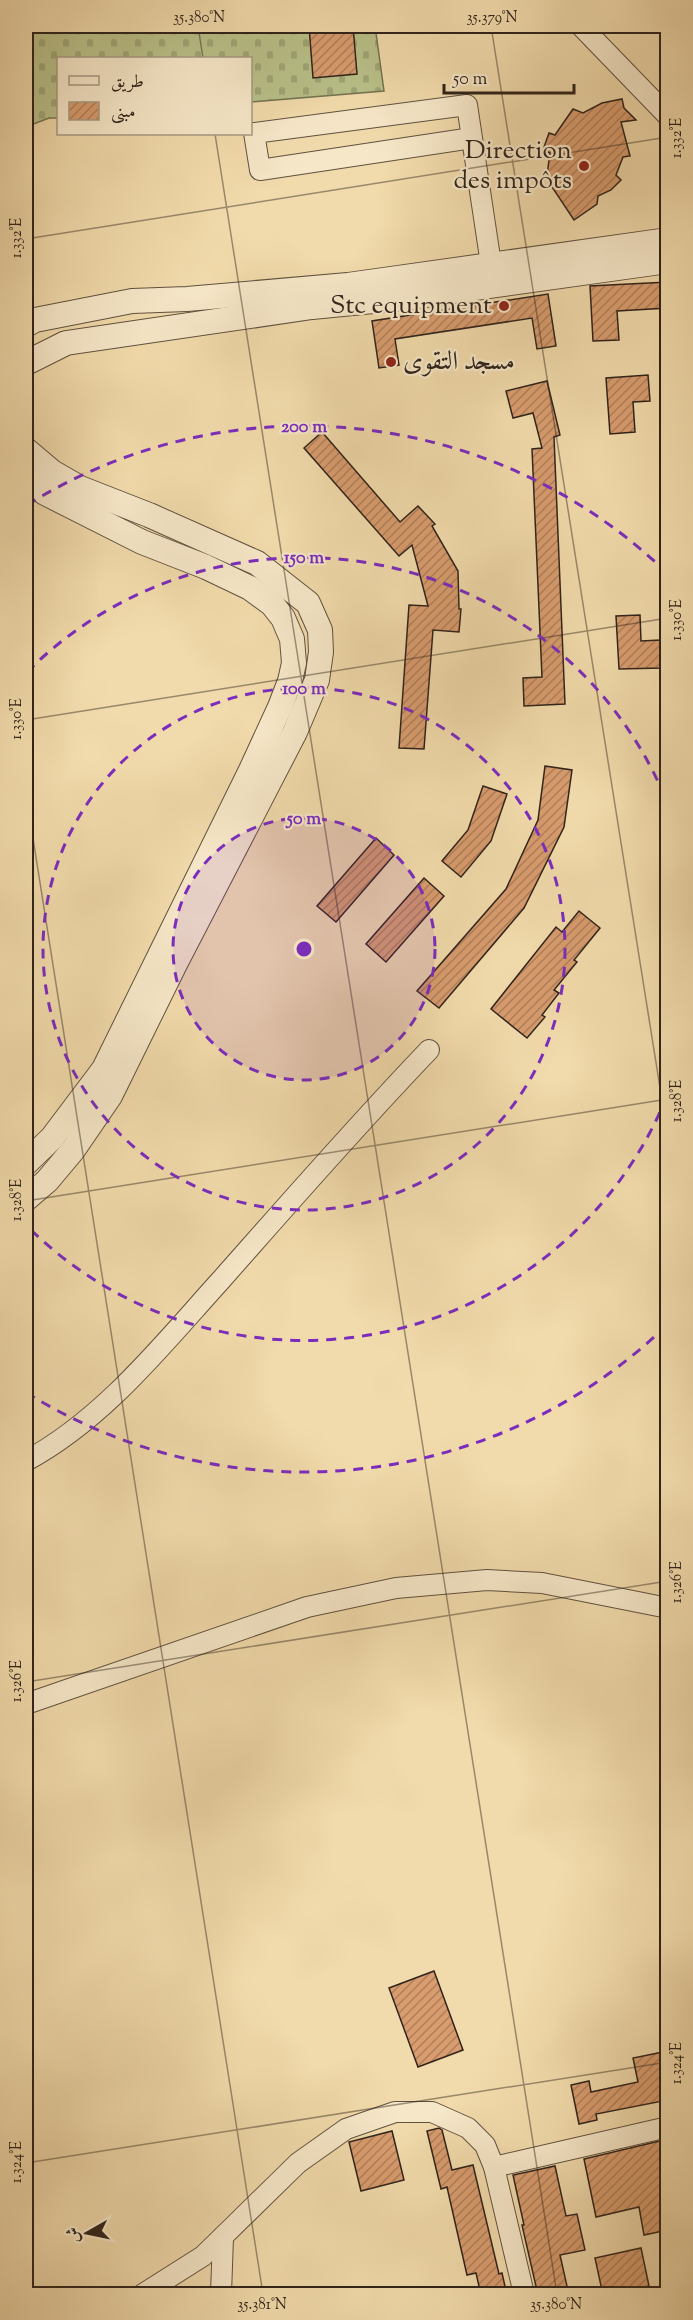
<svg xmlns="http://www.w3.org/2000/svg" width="693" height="2320" viewBox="0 0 693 2320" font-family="'Sorts Mill Goudy',Amiri,serif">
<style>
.cemetery{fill:url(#cemetery-stones);stroke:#747252;stroke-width:1.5}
.building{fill:url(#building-hatch);stroke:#2f231b;stroke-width:1.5}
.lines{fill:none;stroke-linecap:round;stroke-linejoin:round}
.minor-casing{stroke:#60513f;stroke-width:22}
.tertiary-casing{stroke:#60513f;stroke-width:26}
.minor{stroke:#f6e7c8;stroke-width:20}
.tertiary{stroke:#f6e7c8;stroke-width:24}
.ticks{fill:none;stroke:#2f231b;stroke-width:1.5;stroke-opacity:0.45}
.ring{fill:none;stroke:#7b2cbf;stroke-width:3;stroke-dasharray:10 8}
.poi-dot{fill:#8f2418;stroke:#f6e7c8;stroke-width:2}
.labels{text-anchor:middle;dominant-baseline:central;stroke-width:4.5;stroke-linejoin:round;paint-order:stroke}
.poi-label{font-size:26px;fill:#2f231b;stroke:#f6e7c8;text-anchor:end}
.centre{fill:#7b2cbf;stroke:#f6e7c8;stroke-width:3}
.ring-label{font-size:18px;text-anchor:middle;font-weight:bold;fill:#7b2cbf;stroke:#f6e7c8;stroke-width:4.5;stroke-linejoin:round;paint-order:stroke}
.neatline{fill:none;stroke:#2f231b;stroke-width:2}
.ticks-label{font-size:15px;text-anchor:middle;fill:#2f231b}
</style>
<defs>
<pattern id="cemetery-stones" width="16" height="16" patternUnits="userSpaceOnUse" patternTransform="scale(1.5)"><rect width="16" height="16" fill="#b9c089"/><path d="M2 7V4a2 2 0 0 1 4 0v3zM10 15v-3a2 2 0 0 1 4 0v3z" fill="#9fa576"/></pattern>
<pattern id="building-hatch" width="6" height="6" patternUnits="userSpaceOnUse" patternTransform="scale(1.5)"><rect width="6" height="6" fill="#d89c6e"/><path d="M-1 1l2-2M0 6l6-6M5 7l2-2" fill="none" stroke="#b07f5a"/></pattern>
</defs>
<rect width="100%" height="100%" fill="#f1daab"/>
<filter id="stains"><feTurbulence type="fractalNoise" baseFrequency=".00333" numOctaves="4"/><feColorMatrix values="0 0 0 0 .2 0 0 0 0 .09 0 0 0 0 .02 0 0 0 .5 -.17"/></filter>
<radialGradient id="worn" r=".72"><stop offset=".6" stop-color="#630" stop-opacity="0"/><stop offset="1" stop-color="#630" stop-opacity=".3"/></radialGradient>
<path class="cemetery" d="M26 26H375L384 91 251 102 250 58H58V118H49L26 127Z"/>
<g class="building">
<path d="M309 26H353L357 74 313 78Z"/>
<path d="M622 99 624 108 636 120 621 122 630 156 623 157 616 175 621 180 611 190 598 196 597 204 574 220 550 184 547 175 550 153 543 150 549 133 555 135 573 109 583 113 602 103Z"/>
<path d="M668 282V308L617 311 619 340 593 341 590 286Z"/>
<path d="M548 294 556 346 537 349 532 318 395 339 399 365 379 368 372 321Z"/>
<path d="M648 375 650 401 633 402 635 432 610 434 606 378Z"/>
<path d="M547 381 560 435 554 437 565 704 524 706 523 678 542 677 532 449 542 448 533 413 513 418 506 391Z"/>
<path d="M322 432 400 522 418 506 435 524 432 526 458 571 459 609H461L459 632 433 630 424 749 399 748 409 605 428 606 412 545 399 556 304 448Z"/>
<path d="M640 615 641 641 660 640 662 668 619 669 616 616Z"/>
<path d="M545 766 572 770 564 827 524 908 439 1008 417 991 506 889 538 820Z"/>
<path d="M483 786 507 794 491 841 461 877 442 861 468 830Z"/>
<path d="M376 838 394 855 336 922 317 906Z"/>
<path d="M424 878 444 896 386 962 366 944Z"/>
<path d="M579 911 600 928 574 960 577 962 554 990 559 993 542 1015 545 1017 527 1038 491 1009 556 927 562 932Z"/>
<path d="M434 1971 463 2050 418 2067 389 1988Z"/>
<path d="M668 2051V2100L596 2114 597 2120 579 2124 571 2085 589 2081 591 2092 638 2082 633 2058Z"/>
<path d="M439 2128 442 2130 452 2170 473 2165 499 2274 502 2273 507 2295H481L476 2273 467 2275 447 2187 441 2189 427 2131Z"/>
<path d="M392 2131 404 2180 361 2191 349 2142Z"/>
<path d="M668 2139V2230L644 2235 639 2207 596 2217 584 2159Z"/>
<path d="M555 2166 566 2216 577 2214 585 2250 560 2255 569 2295H538L522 2225H524L513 2175Z"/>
<path d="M641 2248 649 2286 603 2295 595 2258Z"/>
</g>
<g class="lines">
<g class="minor-casing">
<g id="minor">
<path d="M581 26 668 116"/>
<path d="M472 138 260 170 254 133 467 105 491 264"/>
<path d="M26 1461C104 1419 162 1345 221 1280 290 1202 357 1125 429 1050"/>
<path d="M26 1704 307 1607 396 1588 487 1580 542 1583 668 1608"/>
<path d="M494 2167 668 2127"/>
<path d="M143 2294 203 2256 298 2163 346 2129 395 2112H432L468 2128 485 2145 494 2167 524 2294"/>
<path d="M221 2294 223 2237"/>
</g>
</g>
<g class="tertiary-casing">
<g id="tertiary">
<path d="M26 325 35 320 132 301 187 299 348 285 668 240"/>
<path d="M26 363 66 343 312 307 404 298 668 261"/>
<path d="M26 450 52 472 80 488 149 515 257 563 308 603 320 630 321 652 317 680 295 732 175 964 110 1096 73 1150 47 1181 26 1199"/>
<path d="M26 477 45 493 142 542 206 567 250 588 272 604 283 618 292 639 294 663 290 681 280 707 251 770 104 1069 52 1138 26 1163"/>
</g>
</g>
<use href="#minor" class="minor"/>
<use href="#tertiary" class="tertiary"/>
</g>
<path class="ticks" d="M198 26 203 58M491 26 668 1138M215 134 557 2294M26 239 668 137M26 720 668 618M26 794 263 2294M26 1201 668 1099M26 1682 668 1581M26 2163 668 2062"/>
<circle cx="304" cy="949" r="131" fill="#7b2cbf" fill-opacity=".12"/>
<g class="ring">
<circle cx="304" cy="949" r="131"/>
<circle cx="304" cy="949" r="261"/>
<path d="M667 1096A392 392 0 0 1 27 1226M27 672A392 392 0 0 1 667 802"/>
<path d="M667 1325A523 523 0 0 1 27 1393M27 505A523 523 0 0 1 667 573"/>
</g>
<g class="poi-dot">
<circle cx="584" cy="166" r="6"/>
<circle cx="504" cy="306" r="6"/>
<circle cx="391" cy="362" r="6"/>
</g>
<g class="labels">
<g class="poi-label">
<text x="572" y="151">Direction<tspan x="572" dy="30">des impôts</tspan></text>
<text x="492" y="306">Stc equipment</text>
<text x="403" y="362" text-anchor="start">مسجد التقوى</text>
</g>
</g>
<circle cx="304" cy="949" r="9" class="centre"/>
<g class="ring-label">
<text x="304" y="432">200 m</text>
<text x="304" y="563">150 m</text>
<text x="304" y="694">100 m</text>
<text x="304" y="824">50 m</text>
</g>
<rect width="693" height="2320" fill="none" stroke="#f1daab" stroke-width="66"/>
<rect x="57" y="57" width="195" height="78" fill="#f6e7c8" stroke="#a69983" stroke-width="1.5"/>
<rect x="69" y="76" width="30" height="9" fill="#f6e7c8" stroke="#a69983" stroke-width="1.5"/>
<text x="111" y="87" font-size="18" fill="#2f231b">طريق</text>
<rect x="69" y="102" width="30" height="18" fill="url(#building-hatch)" stroke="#a69983" stroke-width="1.5"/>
<text x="111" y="117" font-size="18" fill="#2f231b">مبنى</text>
<g transform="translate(87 2233) rotate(261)" stroke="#f6e7c8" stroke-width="4.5" paint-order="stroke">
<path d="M0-4.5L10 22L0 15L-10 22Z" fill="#2f231b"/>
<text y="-9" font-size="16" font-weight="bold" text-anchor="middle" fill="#2f231b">ش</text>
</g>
<path d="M444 84v9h130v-9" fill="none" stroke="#2f231b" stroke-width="3"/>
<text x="453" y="84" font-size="18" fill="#2f231b" stroke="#f6e7c8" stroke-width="4.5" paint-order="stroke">50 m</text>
<rect x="33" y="33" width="627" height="2254" class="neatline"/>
<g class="ticks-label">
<text x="199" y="22">35.380°N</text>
<text x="492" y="22">35.379°N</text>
<text transform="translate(676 138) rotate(-90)" y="5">1.332°E</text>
<text transform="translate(16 238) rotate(-90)" y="5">1.332°E</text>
<text transform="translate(676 620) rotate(-90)" y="5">1.330°E</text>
<text transform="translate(16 719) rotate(-90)" y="5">1.330°E</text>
<text transform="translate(676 1101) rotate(-90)" y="5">1.328°E</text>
<text transform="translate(16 1200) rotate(-90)" y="5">1.328°E</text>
<text transform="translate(676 1582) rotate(-90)" y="5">1.326°E</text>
<text transform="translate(16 1681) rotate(-90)" y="5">1.326°E</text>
<text transform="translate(676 2063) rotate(-90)" y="5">1.324°E</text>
<text transform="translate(16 2162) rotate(-90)" y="5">1.324°E</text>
<text x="262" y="2309">35.381°N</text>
<text x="556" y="2309">35.380°N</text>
</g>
<rect width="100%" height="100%" filter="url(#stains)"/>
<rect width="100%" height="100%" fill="url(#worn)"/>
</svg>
